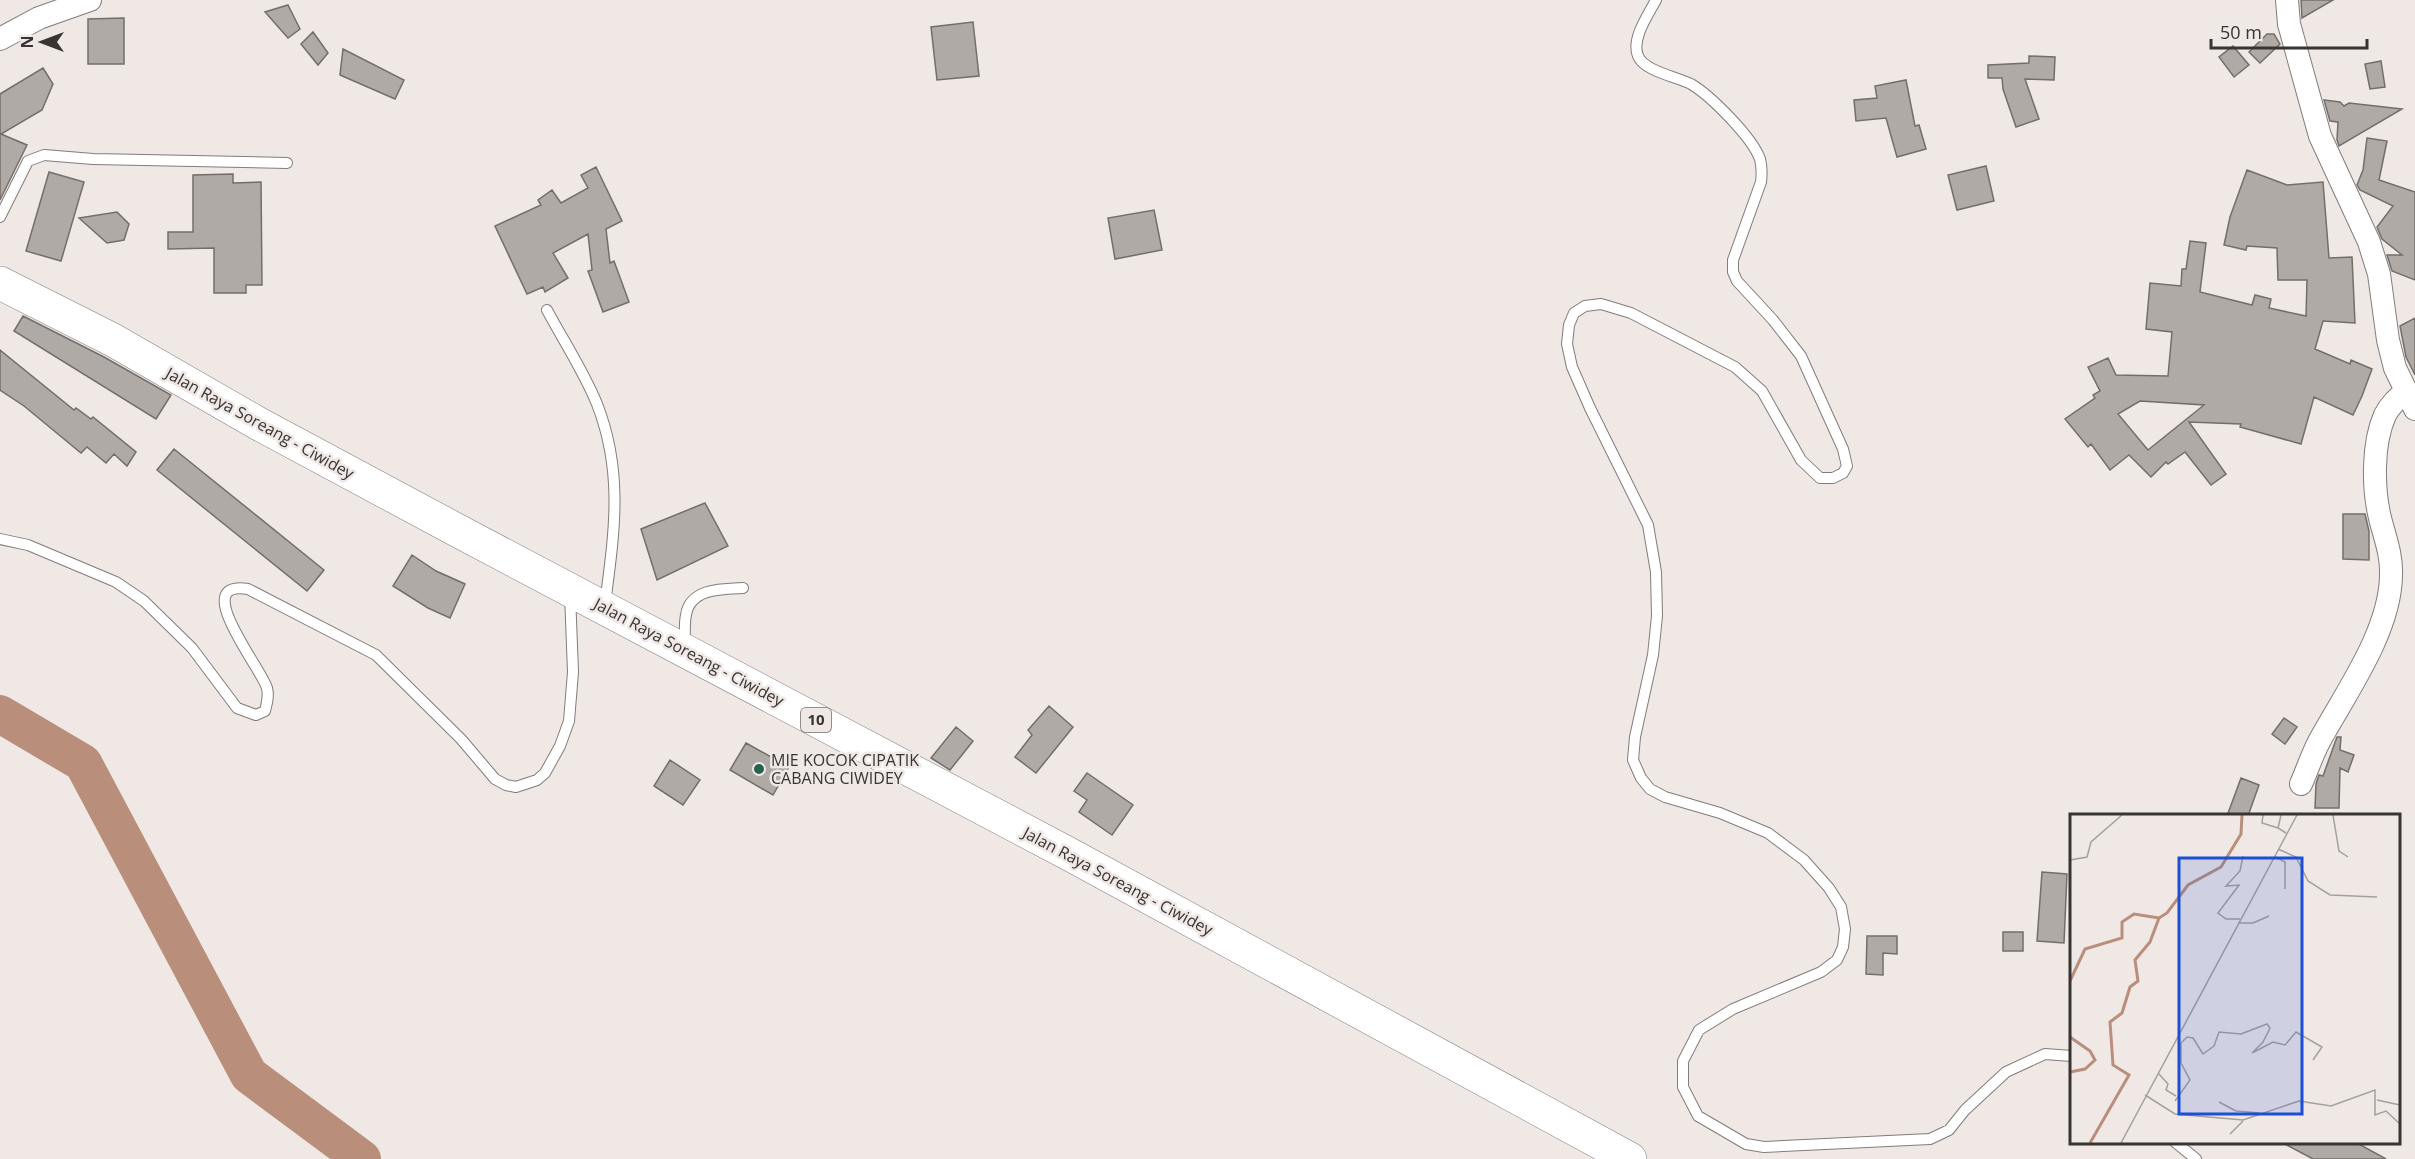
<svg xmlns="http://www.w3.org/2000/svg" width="2415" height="1159" viewBox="0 0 2415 1159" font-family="'Open Sans',sans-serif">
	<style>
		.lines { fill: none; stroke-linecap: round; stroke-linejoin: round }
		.river { stroke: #b98f7b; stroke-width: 38 }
		.building { fill: #b0aaa7; stroke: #746e6b; stroke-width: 1.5; fill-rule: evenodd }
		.lane-casing { stroke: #827c7a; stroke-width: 12 }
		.street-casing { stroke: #827c7a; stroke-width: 24 }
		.highway-casing { stroke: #827c7a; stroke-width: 34 }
		.lane { stroke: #fff; stroke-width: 10 }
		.street { stroke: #fff; stroke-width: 22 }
		.highway { stroke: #fff; stroke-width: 33 }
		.poi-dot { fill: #226351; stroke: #efe8e5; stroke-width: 2 }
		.labels { text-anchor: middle; stroke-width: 5; stroke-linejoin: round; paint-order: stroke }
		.shield { fill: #efe8e5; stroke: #6e6a68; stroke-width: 1.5 }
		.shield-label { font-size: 15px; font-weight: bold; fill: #373433 }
		.street-label { font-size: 16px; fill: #373433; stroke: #efe8e5 }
		.poi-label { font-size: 16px; fill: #373433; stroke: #efe8e5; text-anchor: start }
		.inset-river { fill: none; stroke: #b98f7b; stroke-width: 3 }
		.inset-road { fill: none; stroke: #a5a09e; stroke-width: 1.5 }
		.view { fill: #1d4ed8; fill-opacity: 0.15; stroke: #1d4ed8; stroke-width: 3 }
		.inset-edge { fill: none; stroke: #373433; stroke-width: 3 }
	</style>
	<rect width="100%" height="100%" fill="#efe8e5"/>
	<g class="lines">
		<path class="river" d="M0,714L83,763L249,1075L362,1159"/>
	</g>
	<path class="building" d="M2301,0H2333L2302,18Z
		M288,5L300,29L288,38L265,12Z
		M124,18V64H88V19Z
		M973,22L979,76L937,80L931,27Z
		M313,32L328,53L318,65L301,44Z
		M2267,34H2274L2280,44L2260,63L2249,52Z
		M2233,46L2249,65L2234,77L2219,57Z
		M343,49L404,80L395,99L340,75Z
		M2029,56L2055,57L2054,80L2025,79L2039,119L2016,127L2003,89L2002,78H1988V65L2029,63Z
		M2381,61L2385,87L2370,89L2365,64Z
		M43,68L53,84L42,110L1,134L27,145L0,200V94Z
		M1906,80L1915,126L1919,125L1926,149L1897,157L1886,118L1856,121L1854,100L1877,98L1875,86Z
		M2324,100L2340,102L2344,106L2349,103L2402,109L2339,146L2337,140L2338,122L2330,121Z
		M2367,138L2387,141L2379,180L2415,192V280L2392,271L2387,255H2402L2382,239L2377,227L2393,206L2360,190L2357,185L2363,170Z
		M1986,166L1994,201L1957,210L1948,175Z
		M596,167L622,221L606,229L610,263L614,261L629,302L603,312L588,271L592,270L588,234L553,253L568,278L545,292L543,287L527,294L495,226L541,205L538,200L552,190L561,203L588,188L581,175Z
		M2247,170L2287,185L2323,182L2329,258L2352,257L2355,323L2323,321L2315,349L2350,364L2351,360L2372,369L2362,396L2353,415L2314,397L2301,444L2240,427L2241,424L2189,422L2226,474L2211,485L2185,452L2168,464L2166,462L2151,477L2129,455L2110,470L2091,444L2088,447L2065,419L2095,398L2093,395L2100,391L2088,367L2108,358L2116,375L2168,376L2172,332L2146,329L2150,283L2181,286L2182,269H2186L2190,241L2206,243L2200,292L2252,305L2255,295L2271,299L2269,308L2306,316L2307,280H2278L2277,248L2247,246L2246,250L2224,245L2230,217ZM2140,401L2204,405L2148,450L2118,414Z
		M49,172L84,182L61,261L26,251Z
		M233,174V183L261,182L262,285H246V293H214V248L168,249V232H193V175Z
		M1154,210L1162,250L1115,259L1108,218Z
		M117,212L129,224L124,240L107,243L79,218Z
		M23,316L104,357L171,395L156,419L14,331Z
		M2415,318V375L2406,357L2400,326Z
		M0,350L74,410L76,408L91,419L93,417L136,452L127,466L114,454L106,463L87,447L81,453L24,406L0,390Z
		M174,449L324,570L307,591L157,470Z
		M705,503L728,546L657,580L641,529Z
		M2343,514H2365L2369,531V560L2343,559Z
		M412,555L436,571L465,584L450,618L428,608L393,586Z
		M1049,706L1073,727L1036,773L1015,757L1032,735L1028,730Z
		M2284,718L2297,727L2285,744L2272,734Z
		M956,727L973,741L950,770L931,758Z
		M2337,737H2341L2340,750L2354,755L2348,772L2340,768L2339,808H2315L2316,784L2319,775L2323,776Z
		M746,743L789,767L773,795L730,770Z
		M670,760L700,780L683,805L654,786Z
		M1087,773L1133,805L1112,835L1079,812L1087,800L1074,791Z
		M2241,778L2259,785L2248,816H2227Z
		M2042,872L2067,874L2064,943L2037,941Z
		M2003,932H2023V951H2003Z
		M1867,936H1897V954L1883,953V975L1866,974Z
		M2283,1143H2357L2386,1159H2313Z"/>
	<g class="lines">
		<defs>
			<path id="lane" d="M1656,0C1648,15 1631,39 1638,56C1644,71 1677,77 1691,84C1711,96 1752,137 1760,159C1762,167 1762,174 1761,182L1733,260V272L1737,281L1773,320L1801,356L1843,449L1847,466L1843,473L1833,478H1820L1801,460L1762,391L1735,367L1631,313L1601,304L1585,306L1574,313L1569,325L1567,344L1572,367L1590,408L1648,525L1656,572L1657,616L1653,655L1635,737L1633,760L1641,778L1650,789L1665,797L1720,813L1768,833L1804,860L1829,888L1841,907L1845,929L1843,947L1837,960L1821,972L1733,1009L1699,1030L1683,1061V1087L1698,1116L1746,1144L1764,1147L1930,1139L1949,1130L1965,1110L2006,1072L2045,1054L2072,1056
				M0,217L28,161L44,155L93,159L287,163
				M547,310C563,340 584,372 597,404C624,473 614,534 605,604
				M0,539L28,545L116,582L144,601L192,648L237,708L256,715L265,711C267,703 269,696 267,688C262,669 188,579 248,589L376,655L461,739L495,779L506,785L516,787L537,780L545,773L560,746L569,721L573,672L570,594
				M685,645C685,635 684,624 686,615C690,588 722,589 743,588
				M2175,1142L2196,1159"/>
			<path id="street" d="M2287,0L2289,24L2320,136L2369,242L2379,274L2388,340L2395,368L2415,409
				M0,39L39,18L90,0
				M2301,784C2308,768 2313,752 2321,738C2347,691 2390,631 2391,576C2392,555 2385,538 2380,518C2373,489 2372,444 2385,415C2390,405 2398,398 2406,391"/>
			<path id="highway" d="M0,283L113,340L259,424L464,534L1069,854L1630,1159"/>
		</defs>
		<use href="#lane" class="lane-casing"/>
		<use href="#street" class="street-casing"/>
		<use href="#highway" class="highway-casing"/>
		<use href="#lane" class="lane"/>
		<use href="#street" class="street"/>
		<use href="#highway" class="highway"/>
	</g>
	<circle class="poi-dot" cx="759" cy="769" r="6"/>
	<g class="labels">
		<rect class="shield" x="801" y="708" width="30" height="24" rx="4.5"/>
		<g class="shield-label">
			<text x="816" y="725">10</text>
		</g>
		<g class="street-label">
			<text transform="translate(260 423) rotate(29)" y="6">Jalan Raya Soreang - Ciwidey</text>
			<text transform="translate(689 652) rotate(28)" y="6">Jalan Raya Soreang - Ciwidey</text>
			<text transform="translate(1118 881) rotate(28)" y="6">Jalan Raya Soreang - Ciwidey</text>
		</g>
		<g class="poi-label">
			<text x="771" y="766">MIE KOCOK CIPATIK<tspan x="771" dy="18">CABANG CIWIDEY</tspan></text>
		</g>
	</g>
	<g transform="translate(2070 814)">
		<rect width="330" height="330" fill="#efe8e5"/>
		<path class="inset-river" d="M89,104L97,99L118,71L151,53L171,20L172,1M0,167L15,135L52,124V108L64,100L89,104L80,128L65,146L68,167L60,173L52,199L40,208L43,251L59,261L20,329M0,223L20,237L25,246L15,255L0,258"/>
		<path class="inset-road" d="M193,1L192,9L208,14M211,1L208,14L216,19M263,1L269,37L278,43M208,35L226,43L238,67L260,81L307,83M204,42L215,48V75M0,46L17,43L21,28L52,1M170,105H156L148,99L169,71L156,72L170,57L173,42M168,109H183L199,102M89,260L98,270L96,276L106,282M75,281L105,300L173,306L229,287L261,292L305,276V301L316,297L330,310M307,286L330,291M105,287L120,266L111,249V229L117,223L123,224L133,240L144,232L149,218L171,220L197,210L200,214L193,228L182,239L203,228L215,231L226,218L252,233L243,246M149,288L166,297L190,299M160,320L173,307M51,329L227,1"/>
		<path class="view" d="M109,44H232V300H109Z"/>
		<rect width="330" height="330" class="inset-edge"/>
	</g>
	<g transform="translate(42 42) rotate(270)" stroke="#efe8e5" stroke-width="4.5" paint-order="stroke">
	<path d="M0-4.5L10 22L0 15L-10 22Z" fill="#373433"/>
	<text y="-9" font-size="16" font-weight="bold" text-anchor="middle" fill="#373433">N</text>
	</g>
	<path d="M2211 39v9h156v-9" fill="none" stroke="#373433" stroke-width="3"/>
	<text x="2220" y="39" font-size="18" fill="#373433" stroke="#efe8e5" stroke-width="4.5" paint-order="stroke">50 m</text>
</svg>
